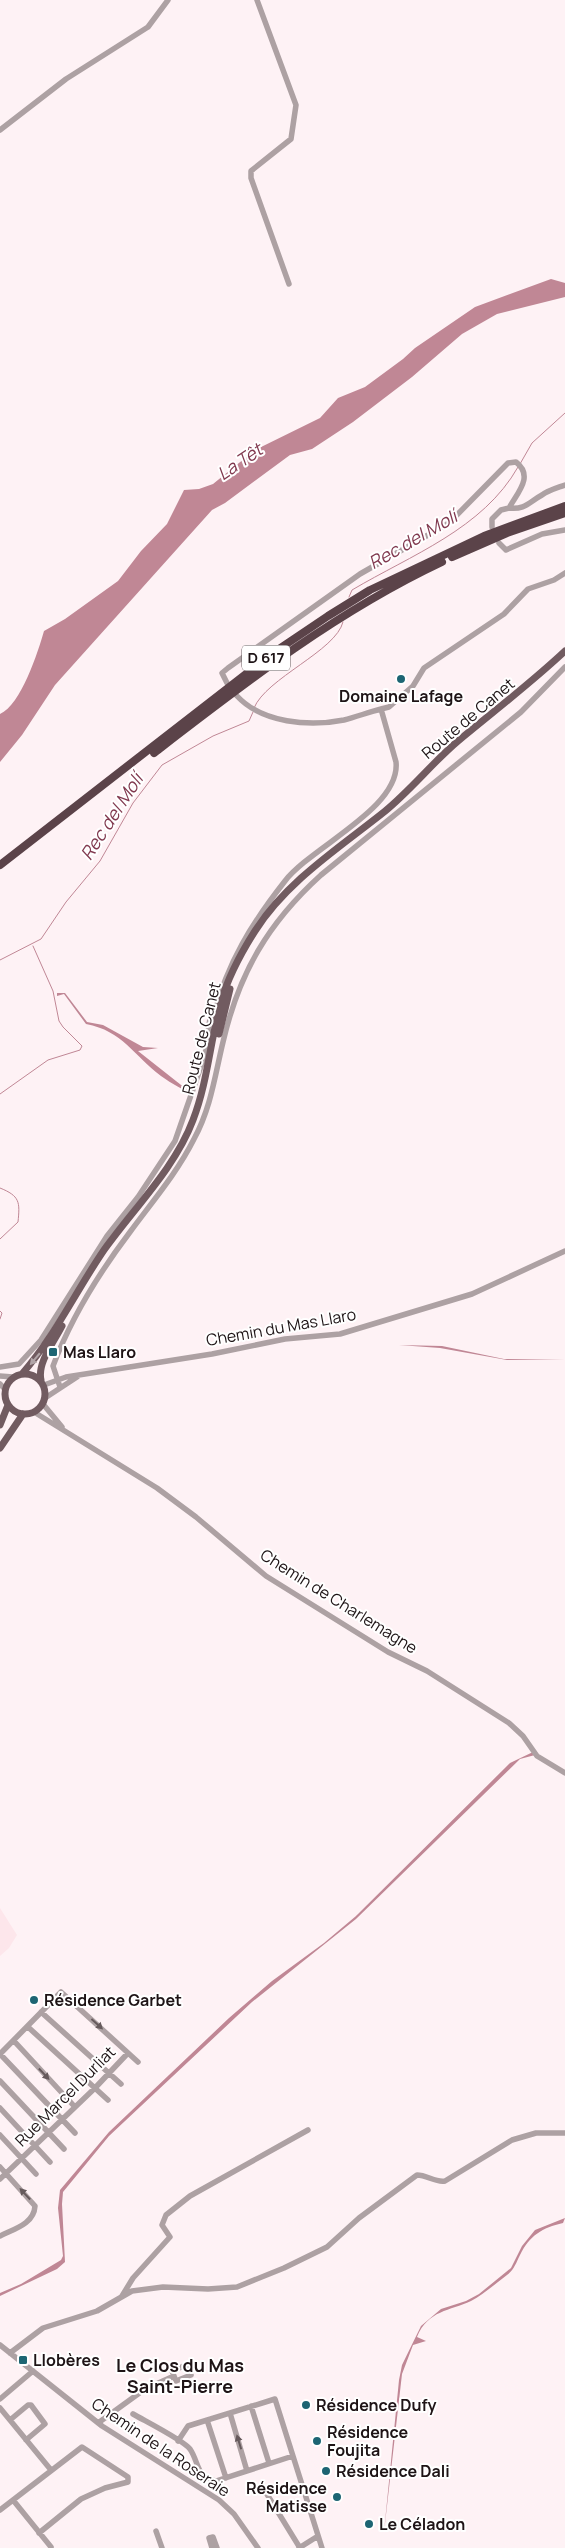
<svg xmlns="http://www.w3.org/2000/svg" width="565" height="2548" viewBox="0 0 565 2548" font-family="Manrope,sans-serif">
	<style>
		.built { fill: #fde6eb }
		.water { fill: #c08795 }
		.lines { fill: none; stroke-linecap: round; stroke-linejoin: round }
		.stream { stroke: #c08795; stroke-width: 1 }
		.minor { stroke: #ada1a3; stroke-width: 5.5 }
		.major { stroke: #715b60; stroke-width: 7 }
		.highway { stroke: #5b4349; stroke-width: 8 }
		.oneway { fill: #b1a5a8 }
		.oneway2 { fill: #665a5c }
		.poi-dot { fill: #1d6573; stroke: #fff; stroke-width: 2 }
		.labels { text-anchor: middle; stroke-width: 4; stroke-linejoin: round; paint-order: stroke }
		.shield { fill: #fff; stroke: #625a5c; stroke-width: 1 }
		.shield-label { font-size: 15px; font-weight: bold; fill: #1e1416 }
		.poi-label { font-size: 16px; font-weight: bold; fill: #1e1416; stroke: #fff; text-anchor: start }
		.street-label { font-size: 16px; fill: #1e1416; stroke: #fff }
		.water-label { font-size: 18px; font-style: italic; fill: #81394f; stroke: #fff }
		.neighbourhood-label { font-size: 18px; font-weight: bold; fill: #1e1416; stroke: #fff }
	</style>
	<rect width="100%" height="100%" fill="#fef2f5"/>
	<path class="built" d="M0,1908L17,1935L9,1948L0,1956Z"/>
	<path class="water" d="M551,279L565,283V297L497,314L462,334L412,377L353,422L312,449L290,455L225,503L212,510L55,685L22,735L0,762V714C21,705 38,652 44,631L65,619L118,581L141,551L167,524L184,490L199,489L213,484L255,450L320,418L338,398L365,387L403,359L415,348L475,307Z
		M57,993H65L87,1022L103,1025L143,1047L158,1048L138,1051L195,1096C184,1090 172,1084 161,1076C133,1055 123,1031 86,1024L64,994L57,996Z
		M399,1345L442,1346L504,1359L565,1360H507L440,1348Z
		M533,1752L535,1755L520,1759L356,1919L252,2002L109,2136L63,2192L62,2204L65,2262L57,2269L0,2296V2293L21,2284L61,2260L63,2256L58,2208L60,2190L109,2132L229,2018L272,1981L324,1943L356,1916L510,1763Z
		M565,2218L563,2223C542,2228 530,2235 520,2255C516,2263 514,2270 507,2275C495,2284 484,2294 471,2301C450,2311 428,2310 417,2337L426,2341L413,2345L402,2374L384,2532L399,2380L402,2365L421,2326L441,2309L466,2301L479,2294L511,2268L522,2246L535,2230Z"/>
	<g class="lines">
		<path class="stream" d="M520,464L532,443L565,413
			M349,597L352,590C411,555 483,529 518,467
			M254,708C266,678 336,651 343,622
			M0,960L41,939L66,902L100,861L133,803L162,765L213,736L249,721L253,712
			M0,1094L48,1060L80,1050L82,1046L63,1027L59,1021L53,991L33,946
			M0,1188C20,1196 20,1202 18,1222L0,1239
			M0,1311L2,1313L0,1319"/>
		<path class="minor" d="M257,0L296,105L291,139L251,171V178L289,284
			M0,130L66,79L148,27L168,0
			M509,508C525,510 529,502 542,495C549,490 557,488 565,485
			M499,543L506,550L542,534L565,530
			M227,683L222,673L228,668L360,574L449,523L508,463L516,462C534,476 518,492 509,508L501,510L492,519V527
			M237,696C262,723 309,727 344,720C356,717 369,712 381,709
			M214,1015C227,963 252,923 285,881C311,847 401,808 396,762L381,709L389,707L413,686L424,668L504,614L528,589L554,580L565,573
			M0,1367L19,1364L41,1340L107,1236L138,1197L175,1141L205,1055L210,1018L216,1015
			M0,1376L13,1377
			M0,1384L5,1389
			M44,1385L66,1377L212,1354L285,1339L340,1334L472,1294L565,1251
			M60,1387L53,1366C71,1318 99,1273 130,1232C152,1202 177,1173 194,1139C211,1108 215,1075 223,1042C239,973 268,923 321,875L521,712L565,667
			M45,1398L77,1377
			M43,1404L62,1427
			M34,1412L157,1488L196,1517L266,1576L388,1652L427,1671L509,1723L523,1736L537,1756L565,1773
			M41,2012L121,2084
			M28,2027L108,2100
			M14,2041L75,2107
			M0,2054L61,1992L138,2062
			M0,2054L75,2133
			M0,2081L64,2149
			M0,2108L50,2162
			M0,2135L36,2174
			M0,2167L35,2206C34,2224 14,2229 0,2236
			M0,2179L95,2088L128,2053
			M122,2296L133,2278L170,2237L162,2225L166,2215L190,2196L308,2130
			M0,2345L102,2426L219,2500L234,2514L258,2548
			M10,2353L43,2328L97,2311L132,2291L163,2287L208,2289L237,2287L284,2268L327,2247L359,2218L417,2175C427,2175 436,2183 445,2181L512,2140L536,2133H565
			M186,2365L191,2375L176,2381L172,2371Z
			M0,2399L33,2371
			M251,2406L269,2463
			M0,2408L51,2470
			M230,2413L247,2471
			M133,2414C145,2421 183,2440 190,2449C199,2462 196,2478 216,2481L293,2456
			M10,2420L28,2405H31L45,2424L26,2440
			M207,2420L226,2478
			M98,2423L145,2389L174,2376
			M178,2441L188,2426L275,2399L322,2548
			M265,2491L300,2548
			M13,2500L51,2547
			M0,2510L82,2447L128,2477V2482L105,2488L81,2499L39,2533
			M156,2531L162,2548
			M212,2548L209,2538L213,2537L217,2548
			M299,2548L318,2536"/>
		<path class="major" d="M219,1034L230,989
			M5 1394a20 20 0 1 1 40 0a20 20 0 1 1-40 0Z
			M22,1374C55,1336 76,1291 104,1250C134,1208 175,1168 193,1120C208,1081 210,1041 221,1002C228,977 241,953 255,931C287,881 339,848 384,812C411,790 432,763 458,741C494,711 531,683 565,651
			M41,1380C37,1363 54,1342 62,1326
			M0,1425L8,1405
			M0,1448L23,1414"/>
		<path class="highway" d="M452,557L507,533L565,513
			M154,753C246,682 336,612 442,562
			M0,865L273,653L328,616L370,590L484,536L565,506"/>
	</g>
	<defs><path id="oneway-solid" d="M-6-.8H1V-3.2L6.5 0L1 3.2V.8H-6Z" transform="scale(1.25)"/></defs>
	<use class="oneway" href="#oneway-solid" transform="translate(35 1359) rotate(130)"/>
	<g class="oneway2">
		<use href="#oneway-solid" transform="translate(97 2024) rotate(42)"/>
		<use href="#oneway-solid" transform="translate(44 2074) rotate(47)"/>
		<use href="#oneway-solid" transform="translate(25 2194) rotate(-133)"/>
		<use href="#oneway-solid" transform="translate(239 2442) rotate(-107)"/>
	</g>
	<g class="poi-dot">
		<circle cx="401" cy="679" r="5"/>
		<rect x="48" y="1347" width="10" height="10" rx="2.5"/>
		<circle cx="34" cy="2000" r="5"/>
		<rect x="18" y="2355" width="10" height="10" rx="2.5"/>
		<circle cx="306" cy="2405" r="5"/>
		<circle cx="317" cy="2441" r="5"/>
		<circle cx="326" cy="2471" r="5"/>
		<circle cx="337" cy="2497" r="5"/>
		<circle cx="369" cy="2524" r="5"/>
	</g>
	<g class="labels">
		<rect class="shield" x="242" y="645.5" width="48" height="25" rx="4"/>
		<g class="shield-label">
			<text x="266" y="663">D 617</text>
		</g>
		<g class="poi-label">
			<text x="401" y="702" text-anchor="middle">Domaine Lafage</text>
			<text x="63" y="1358">Mas Llaro</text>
			<text x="44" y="2006">Résidence Garbet</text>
			<text x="33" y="2366">Llobères</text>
			<text x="316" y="2411">Résidence Dufy</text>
			<text x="327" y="2438">Résidence<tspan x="327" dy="18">Foujita</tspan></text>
			<text x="336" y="2477">Résidence Dali</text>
			<text x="327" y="2494" text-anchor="end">Résidence<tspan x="327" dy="18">Matisse</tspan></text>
			<text x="379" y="2530">Le Céladon</text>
		</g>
		<g class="street-label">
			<text transform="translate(468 718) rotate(-40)" y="6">Route de Canet</text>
			<text transform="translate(201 1038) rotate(-76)" y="6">Route de Canet</text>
			<text transform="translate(281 1327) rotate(-10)" y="6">Chemin du Mas Llaro</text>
			<text transform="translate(339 1601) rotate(32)" y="6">Chemin de Charlemagne</text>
			<text transform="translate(65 2096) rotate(-45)" y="6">Rue Marcel Durliat</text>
			<text transform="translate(161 2447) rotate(34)" y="6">Chemin de la Roseraie</text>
		</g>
		<g class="water-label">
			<text transform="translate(240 462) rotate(-34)" y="6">La Têt</text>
			<text transform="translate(413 540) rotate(-30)" y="6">Rec del Molí</text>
			<text transform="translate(112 817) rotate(-57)" y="6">Rec del Molí</text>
		</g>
		<g class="neighbourhood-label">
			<text x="180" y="2372">Le Clos du Mas<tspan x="180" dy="21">Saint-Pierre</tspan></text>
		</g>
	</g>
</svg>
